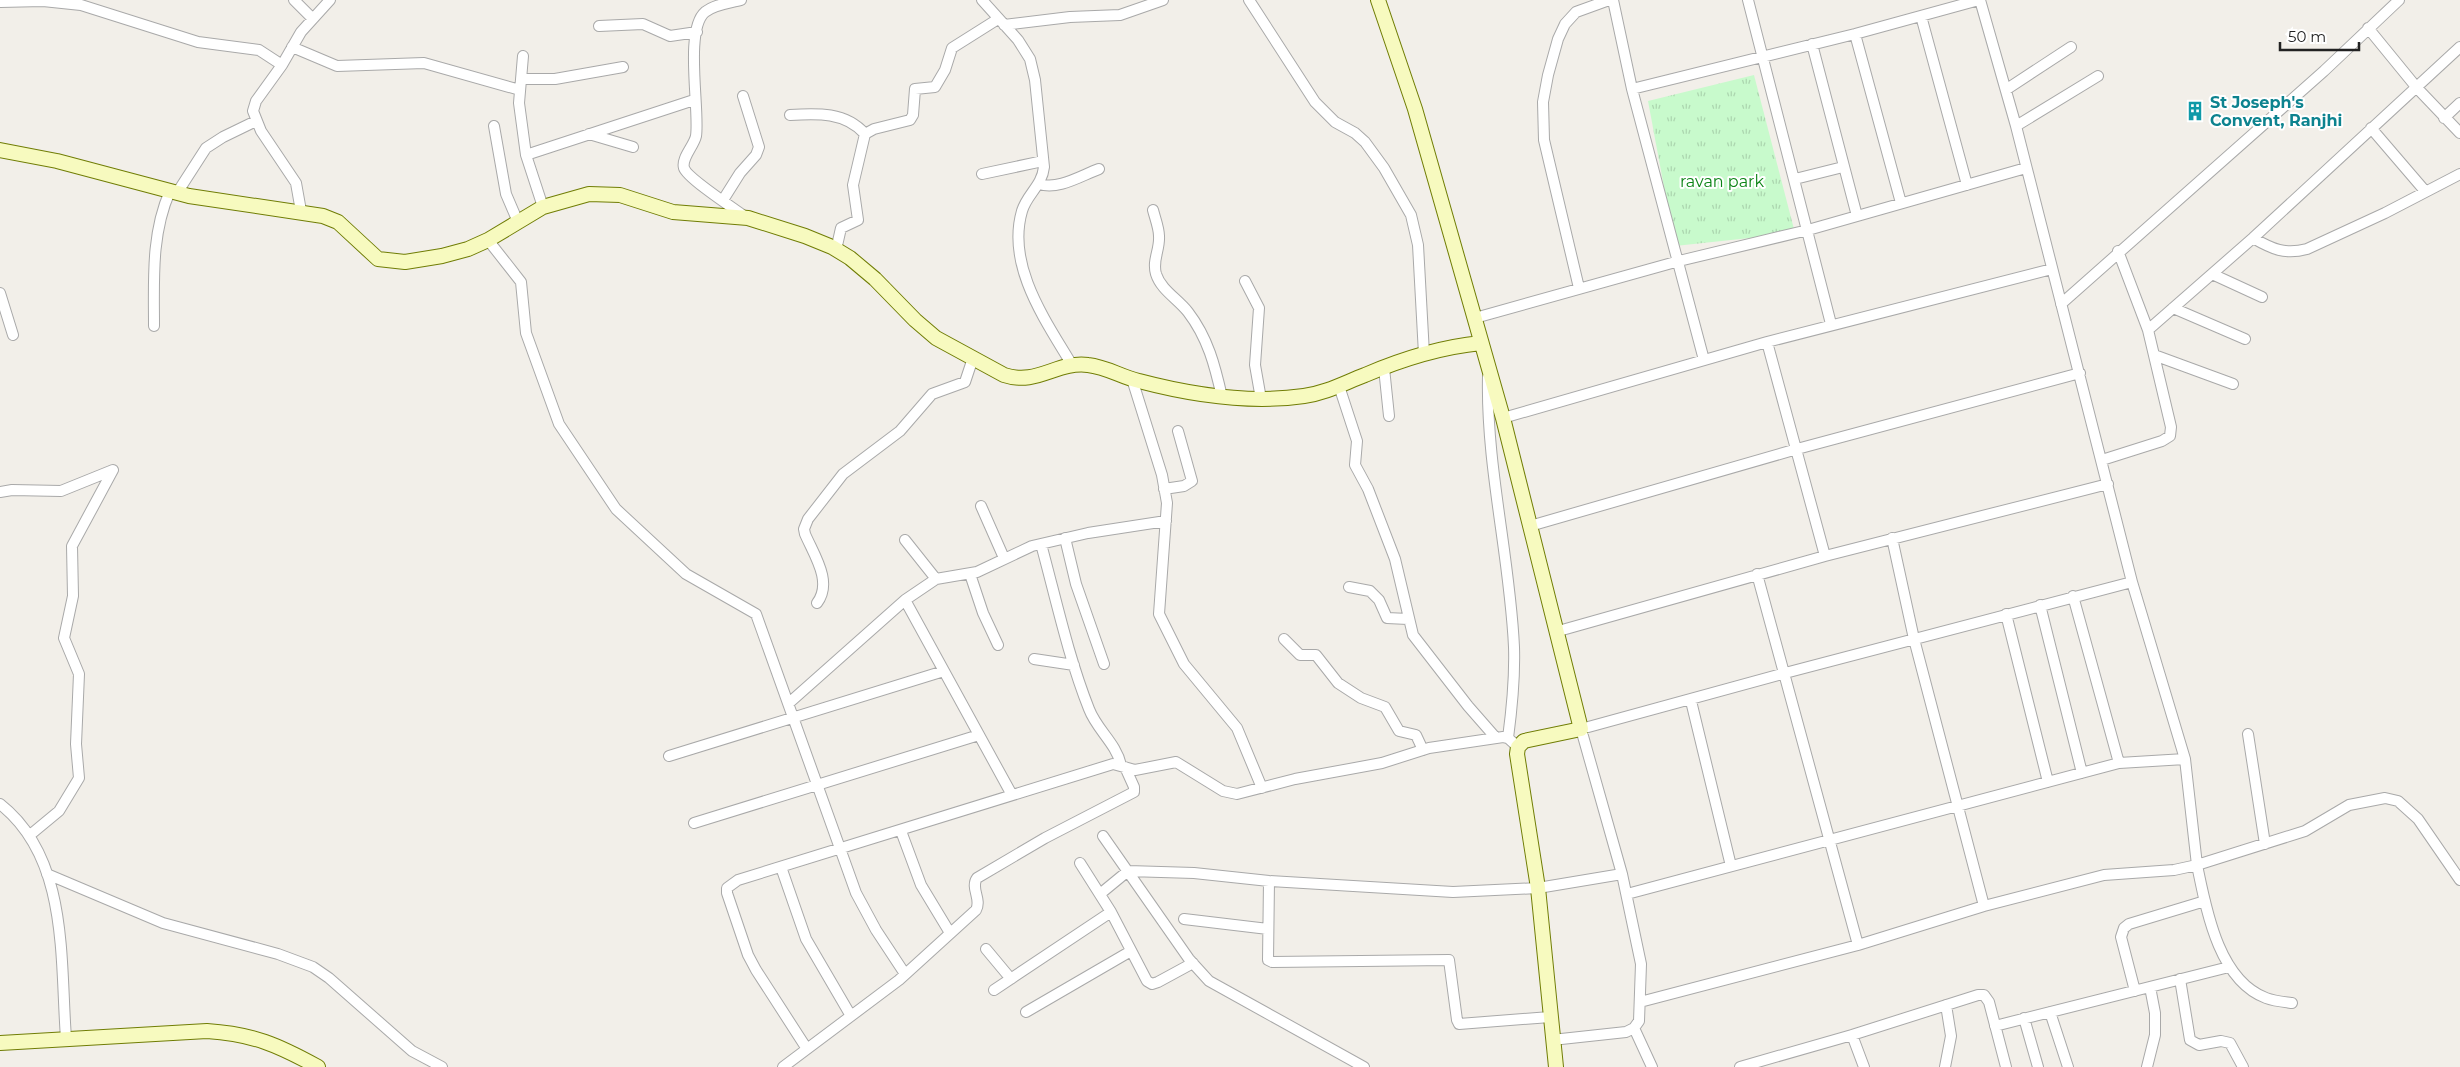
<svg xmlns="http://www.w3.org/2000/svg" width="2460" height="1067" viewBox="0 0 2460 1067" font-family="Montserrat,sans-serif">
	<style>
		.park { fill: url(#park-tufts) }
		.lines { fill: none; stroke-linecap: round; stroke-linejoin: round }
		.street-casing { stroke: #a9a9a9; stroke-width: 12 }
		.secondary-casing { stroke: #707d05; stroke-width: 16 }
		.street { stroke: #fff; stroke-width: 10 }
		.secondary { stroke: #f7fabf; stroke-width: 14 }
		.labels { text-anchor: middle; stroke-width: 4; stroke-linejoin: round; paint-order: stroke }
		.culture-label { font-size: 16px; font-weight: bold; fill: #0d838f; stroke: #fff; text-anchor: start }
		.park-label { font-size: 16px; fill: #0c8416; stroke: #fff }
	</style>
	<defs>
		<pattern id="park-tufts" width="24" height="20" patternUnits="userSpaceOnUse" patternTransform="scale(1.25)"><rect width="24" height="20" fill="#c8facc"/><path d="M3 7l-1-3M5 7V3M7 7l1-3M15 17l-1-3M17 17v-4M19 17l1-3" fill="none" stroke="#acd6af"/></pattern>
	</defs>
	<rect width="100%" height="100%" fill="#f2efe9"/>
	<path class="park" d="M1754,75L1795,233L1675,246L1648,101Z"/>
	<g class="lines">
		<defs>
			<path id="street" d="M294,0L312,18
				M741,0C730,3 715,4 705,12C684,30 700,111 696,136C694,146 681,158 684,168C687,178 736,210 747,218
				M982,0L1018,40L1030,59L1035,80L1044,167C1042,186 1027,194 1022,211C1006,266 1046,321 1072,365
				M1249,0L1315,102L1335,122L1355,133L1365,142L1384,168L1411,215L1418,245L1424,354
				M1613,0L1632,89L1704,360
				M1748,0L1831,324
				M0,2L43,1L81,5L198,42L259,50L282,65
				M1921,16L1967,185
				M1004,25L1070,17L1120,15L1163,0
				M599,26L643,24L670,36L697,32
				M2368,28L2417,88L2460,133
				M1855,34L1901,203
				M1812,44L1857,216
				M292,47L337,66L424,63L520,90
				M523,56L519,103L526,155L543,207
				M521,79H555L623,67
				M1632,89L1855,34L1979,0
				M2007,89L2071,47
				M790,115C817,113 846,112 865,134
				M2444,118L2460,103
				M494,126L506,194L518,222
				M2016,126L2098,76
				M2371,128L2425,191
				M589,134L633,147
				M526,155L694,100
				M982,174L1043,161
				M1795,179L1843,167
				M1039,184C1059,190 1080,176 1099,169
				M177,193L206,148L223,137L256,121
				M723,200L740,173L756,155L759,147L743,96
				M1153,210C1155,218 1159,228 1159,236C1160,250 1152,260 1156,274C1161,290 1178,299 1188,312C1208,338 1215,366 1222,397
				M301,211L296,183L261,131L253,111L256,101L282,65L301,32L330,0
				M2253,238C2272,249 2285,255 2307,249L2385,213L2460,174
				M488,240L521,282L526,333L559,424L616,509L686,574L756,614L856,893L876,930L905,974
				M836,250L841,228L858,220L853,185L865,134L874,129L910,120L913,115L915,89L935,87L945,70L952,48L998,19
				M2212,274L2262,297
				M1245,281L1259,308L1255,365L1261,399
				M1579,288L1544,140L1543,102L1548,75L1558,39L1565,24L1576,12L1609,0
				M0,293L13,335
				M2061,304L2324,71L2399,0
				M2173,308L2245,339
				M1475,318L1679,261L1808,230L2026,168
				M154,326C154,280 151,234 170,191
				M2148,330L2253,238L2460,47
				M1767,342L1825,556
				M2154,355L2233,384
				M1384,368L1389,416
				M1488,377C1486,467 1510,557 1514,647C1515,678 1512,708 1508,738
				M1132,379L1162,475L1167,503L1159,614L1184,664L1237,728L1262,788
				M1339,386L1357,441L1355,465L1368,489L1395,559L1413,635L1468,706L1496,738
				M1503,418L1767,342L2052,269
				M2102,460L2162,441L2170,436L2171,427L2148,330L2118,251
				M1164,489L1184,486L1192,481L1178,431
				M0,492L12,490L61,491L113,470L72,546L73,596L64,638L79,674L76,744L79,778L59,811L30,835
				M981,506L1004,558
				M1530,526L1797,449L2080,373
				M1065,538L1076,584L1104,664
				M1892,538L1914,639L1984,906
				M905,540L936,579
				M1041,544C1056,599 1068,656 1089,709C1097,730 1116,743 1121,765
				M970,574L983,613L998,645
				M1757,574L1858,945
				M1349,587L1370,591L1379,600L1387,618L1408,619
				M2073,596L2119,763
				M905,600L1012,795
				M817,603C833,582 814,555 805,534L804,529L808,519L843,474L900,431L932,394L965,382L973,358
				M2040,605L2082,773
				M2006,614L2048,782
				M1555,632L1825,556L2108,484
				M1284,639L1300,655H1316L1338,683L1361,698L1385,707L1399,731L1416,735L1423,750
				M1034,659L1074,665
				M1691,701L1731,866
				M789,703L905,600L936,579L977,572L1032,546L1088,533L1166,521
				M2248,734L2265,844
				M669,756L944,671
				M0,804C69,858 60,960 66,1038
				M694,823L979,735
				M901,831L921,885L950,933
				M1103,836L1189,959L1209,981L1364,1067
				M1080,863L1111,912L1147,981L1152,984L1158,982L1193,963
				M781,867L806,939L851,1016
				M47,874L163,923L278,954L313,967L329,978L412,1051L442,1067
				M1269,881L1268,960L1272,962L1449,960L1457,1020L1459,1024L1550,1017
				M1100,894L1128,871L1194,873L1269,881L1453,892L1538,888L1622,874L1581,729L1789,672L2132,582L2016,126L1980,0
				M1627,894L2119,763L2185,759
				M1184,919L1268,929
				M986,949L1011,979
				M2180,979L2190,1040L2199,1045L2221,1041L2230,1043L2243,1067
				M994,990L1111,912
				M2135,991L2121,937L2124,928L2129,924L2205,901
				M1640,1002L1858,945L1984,906L2104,875L2174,870L2197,865L2185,759L2132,582
				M2292,1003C2284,1002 2274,1001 2266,998C2218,980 2206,908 2197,865L2305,831L2349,805L2385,798L2398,801L2418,819L2460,880
				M1026,1012L1131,951
				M2050,1012L2068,1067
				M2024,1018L2038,1067
				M1995,1026L2229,967
				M1634,1028L1652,1067
				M1852,1035L1864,1067
				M1552,1040L1626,1032L1634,1028L1639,1021L1641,964L1622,874
				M807,1049L756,970L748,955L727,893V888L738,880L1113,764L1135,770L1176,762L1223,791L1237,794L1295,779L1382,763L1429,748L1503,737L1508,738L1518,747
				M783,1067L899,980L976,910C982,899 970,888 977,878L1045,838L1134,792V787L1125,767
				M1740,1067L1852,1035L1978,995H1984L1989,1002L2006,1067
				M1945,1067L1951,1036L1946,1005
				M2147,1067L2155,1035V1013L2150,987"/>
			<path id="secondary" d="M1378,0L1415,109L1503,418L1581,729L1524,741L1518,747L1517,754L1538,888L1556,1067
				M0,150L57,161L189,196L323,216L338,222L378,259L405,262L442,256L468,249L488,240L543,207L589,194L620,195L673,212L748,218L805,236L832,247L850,258L875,279L915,320L936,338L1004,375C1037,386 1057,361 1088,365C1107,367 1121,377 1139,381C1192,395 1249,404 1304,396C1326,393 1344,383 1365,375C1402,359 1441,347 1481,343
				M0,1043L207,1031C253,1034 278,1045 318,1067"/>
		</defs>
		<use href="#street" class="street-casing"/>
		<use href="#secondary" class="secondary-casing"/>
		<use href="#street" class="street"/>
		<use href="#secondary" class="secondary"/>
	</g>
	<defs>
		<symbol id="building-bare" viewBox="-9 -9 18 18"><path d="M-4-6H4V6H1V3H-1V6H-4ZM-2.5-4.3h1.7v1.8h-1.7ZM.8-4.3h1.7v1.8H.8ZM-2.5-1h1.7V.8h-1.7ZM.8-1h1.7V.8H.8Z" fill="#0f9aa8" stroke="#fff" stroke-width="2.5" paint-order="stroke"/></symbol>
	</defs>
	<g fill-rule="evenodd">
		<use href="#building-bare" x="2181" y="97" width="28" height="28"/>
	</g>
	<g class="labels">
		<g class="culture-label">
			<text x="2210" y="108">St Joseph's<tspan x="2210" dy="18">Convent, Ranjhi</tspan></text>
		</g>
		<g class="park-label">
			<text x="1722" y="187">ravan park</text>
		</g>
	</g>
	<path d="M2280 42v8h79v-8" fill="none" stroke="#222222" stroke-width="2.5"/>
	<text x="2288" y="42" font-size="15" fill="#222222" stroke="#ffffff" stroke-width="4" paint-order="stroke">50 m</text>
</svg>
